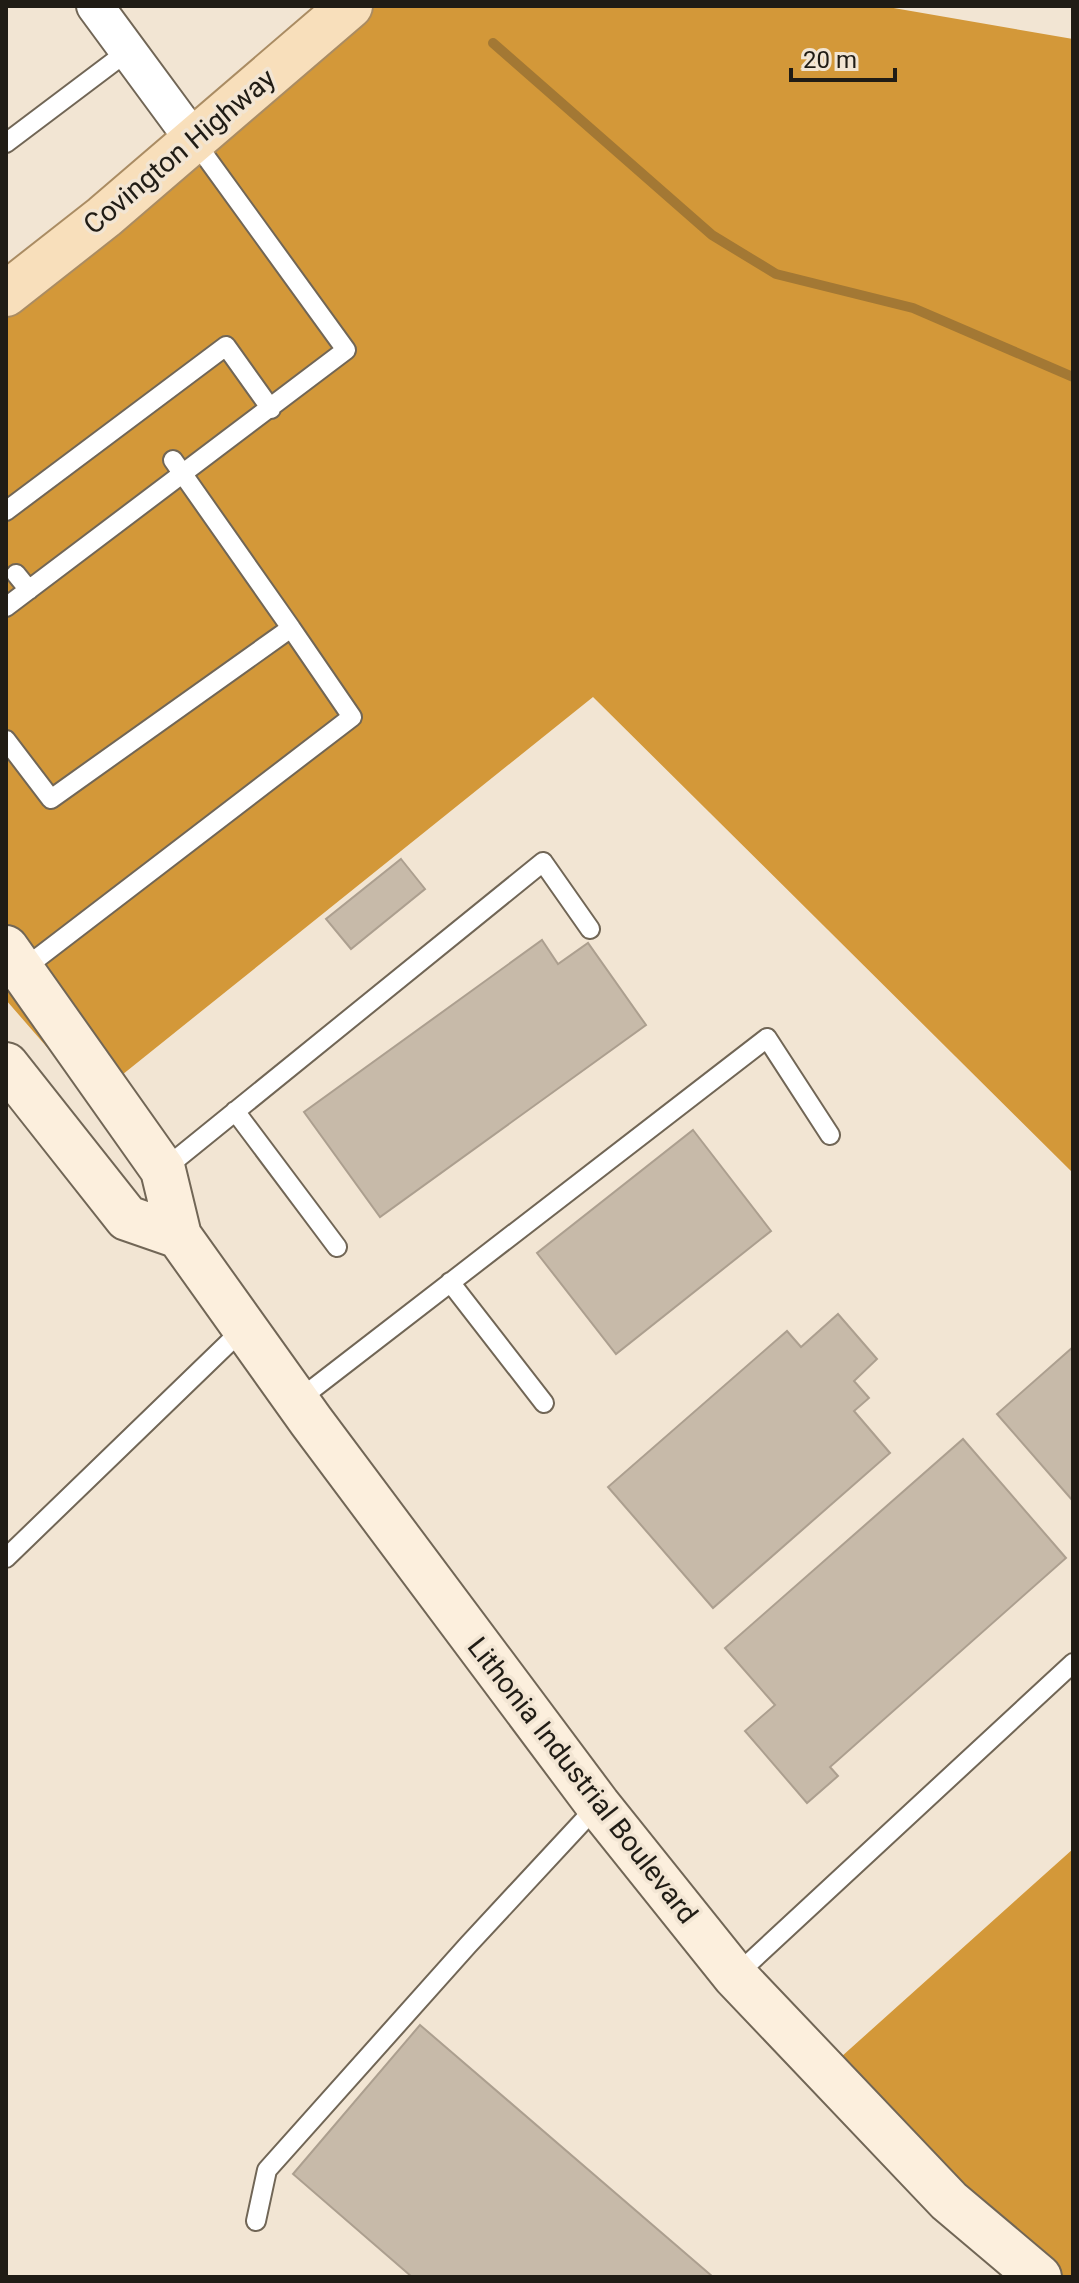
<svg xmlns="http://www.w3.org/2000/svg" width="1079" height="2283" viewBox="0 0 1079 2283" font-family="Roboto,sans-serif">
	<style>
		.forest { fill: #d39839 }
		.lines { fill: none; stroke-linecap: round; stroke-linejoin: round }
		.stream { stroke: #a37834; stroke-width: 10 }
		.building { fill: #c7baa9; stroke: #ac9f8f; stroke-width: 2 }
		.service-casing { stroke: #716656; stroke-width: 22 }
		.minor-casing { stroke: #716656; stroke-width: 40 }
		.secondary-casing { stroke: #716656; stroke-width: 48 }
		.primary-casing { stroke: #aa8c63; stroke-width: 48 }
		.service { stroke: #fff; stroke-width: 18 }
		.minor { stroke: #fff; stroke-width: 36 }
		.secondary { stroke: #fcefdd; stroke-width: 44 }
		.primary { stroke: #f8dfbb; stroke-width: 44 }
		.labels { text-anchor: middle; stroke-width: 7; stroke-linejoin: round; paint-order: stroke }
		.street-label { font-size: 28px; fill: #201c15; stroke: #f2e5d3 }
	</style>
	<rect width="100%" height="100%" fill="#f2e5d3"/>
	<path class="forest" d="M322,6H882L1073,39V1173L593,697L92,1099L6,1000V287Z
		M1073,1849V2277H1050L841,2057Z"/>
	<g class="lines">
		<path class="stream" d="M493,43L712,235L776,274L913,308L1073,377"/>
	</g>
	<path class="building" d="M401,859L425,889L351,949L326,919Z
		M542,940L558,964L588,943L646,1025L380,1217L304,1112Z
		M693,1130L771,1231L616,1354L537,1253Z
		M838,1314L877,1359L854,1381L869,1398L854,1411L890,1453L713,1608L608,1487L787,1331L801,1347Z
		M1073,1347V1501L997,1414Z
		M963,1439L1066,1558L830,1767L838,1776L807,1803L745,1731L775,1705L725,1648Z
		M420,2025L713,2277H412L293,2174Z"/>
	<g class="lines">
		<defs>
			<path id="service" d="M6,143L128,51
				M6,511L226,346L271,409
				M16,574L29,590
				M6,607L346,350L193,139
				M6,740L51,799L291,628L173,460
				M22,970L352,717L291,628
				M235,1111L337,1247
				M163,1170L543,862L590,929
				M450,1282L544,1403
				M297,1401L767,1038L830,1135
				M6,1558L244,1328
				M735,1976L1073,1663
				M256,2221L267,2170L468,1945L598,1805"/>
			<path id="minor" d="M95,6L193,139"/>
			<path id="secondary" d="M6,948L163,1170L179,1236L311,1421L598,1805L735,1976L949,2201L1039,2277
				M6,1065L127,1218L179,1236"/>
			<path id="primary" d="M6,294L104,217L350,6"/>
		</defs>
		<use href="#service" class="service-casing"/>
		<use href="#minor" class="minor-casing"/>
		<use href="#secondary" class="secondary-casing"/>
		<use href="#primary" class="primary-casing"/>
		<use href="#service" class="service"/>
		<use href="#minor" class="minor"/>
		<use href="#secondary" class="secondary"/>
		<use href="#primary" class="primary"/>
	</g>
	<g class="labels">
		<g class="street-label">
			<text transform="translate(179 151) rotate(-40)" y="10">Covington Highway</text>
			<text transform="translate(583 1780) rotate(52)" y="10">Lithonia Industrial Boulevard</text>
		</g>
	</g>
	<rect width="1079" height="2283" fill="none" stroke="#201c15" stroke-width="16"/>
	<path d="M791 68v12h104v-12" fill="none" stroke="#201c15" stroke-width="4"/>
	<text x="803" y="68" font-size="24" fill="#201c15" stroke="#f2e5d3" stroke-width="6" paint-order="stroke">20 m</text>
</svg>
